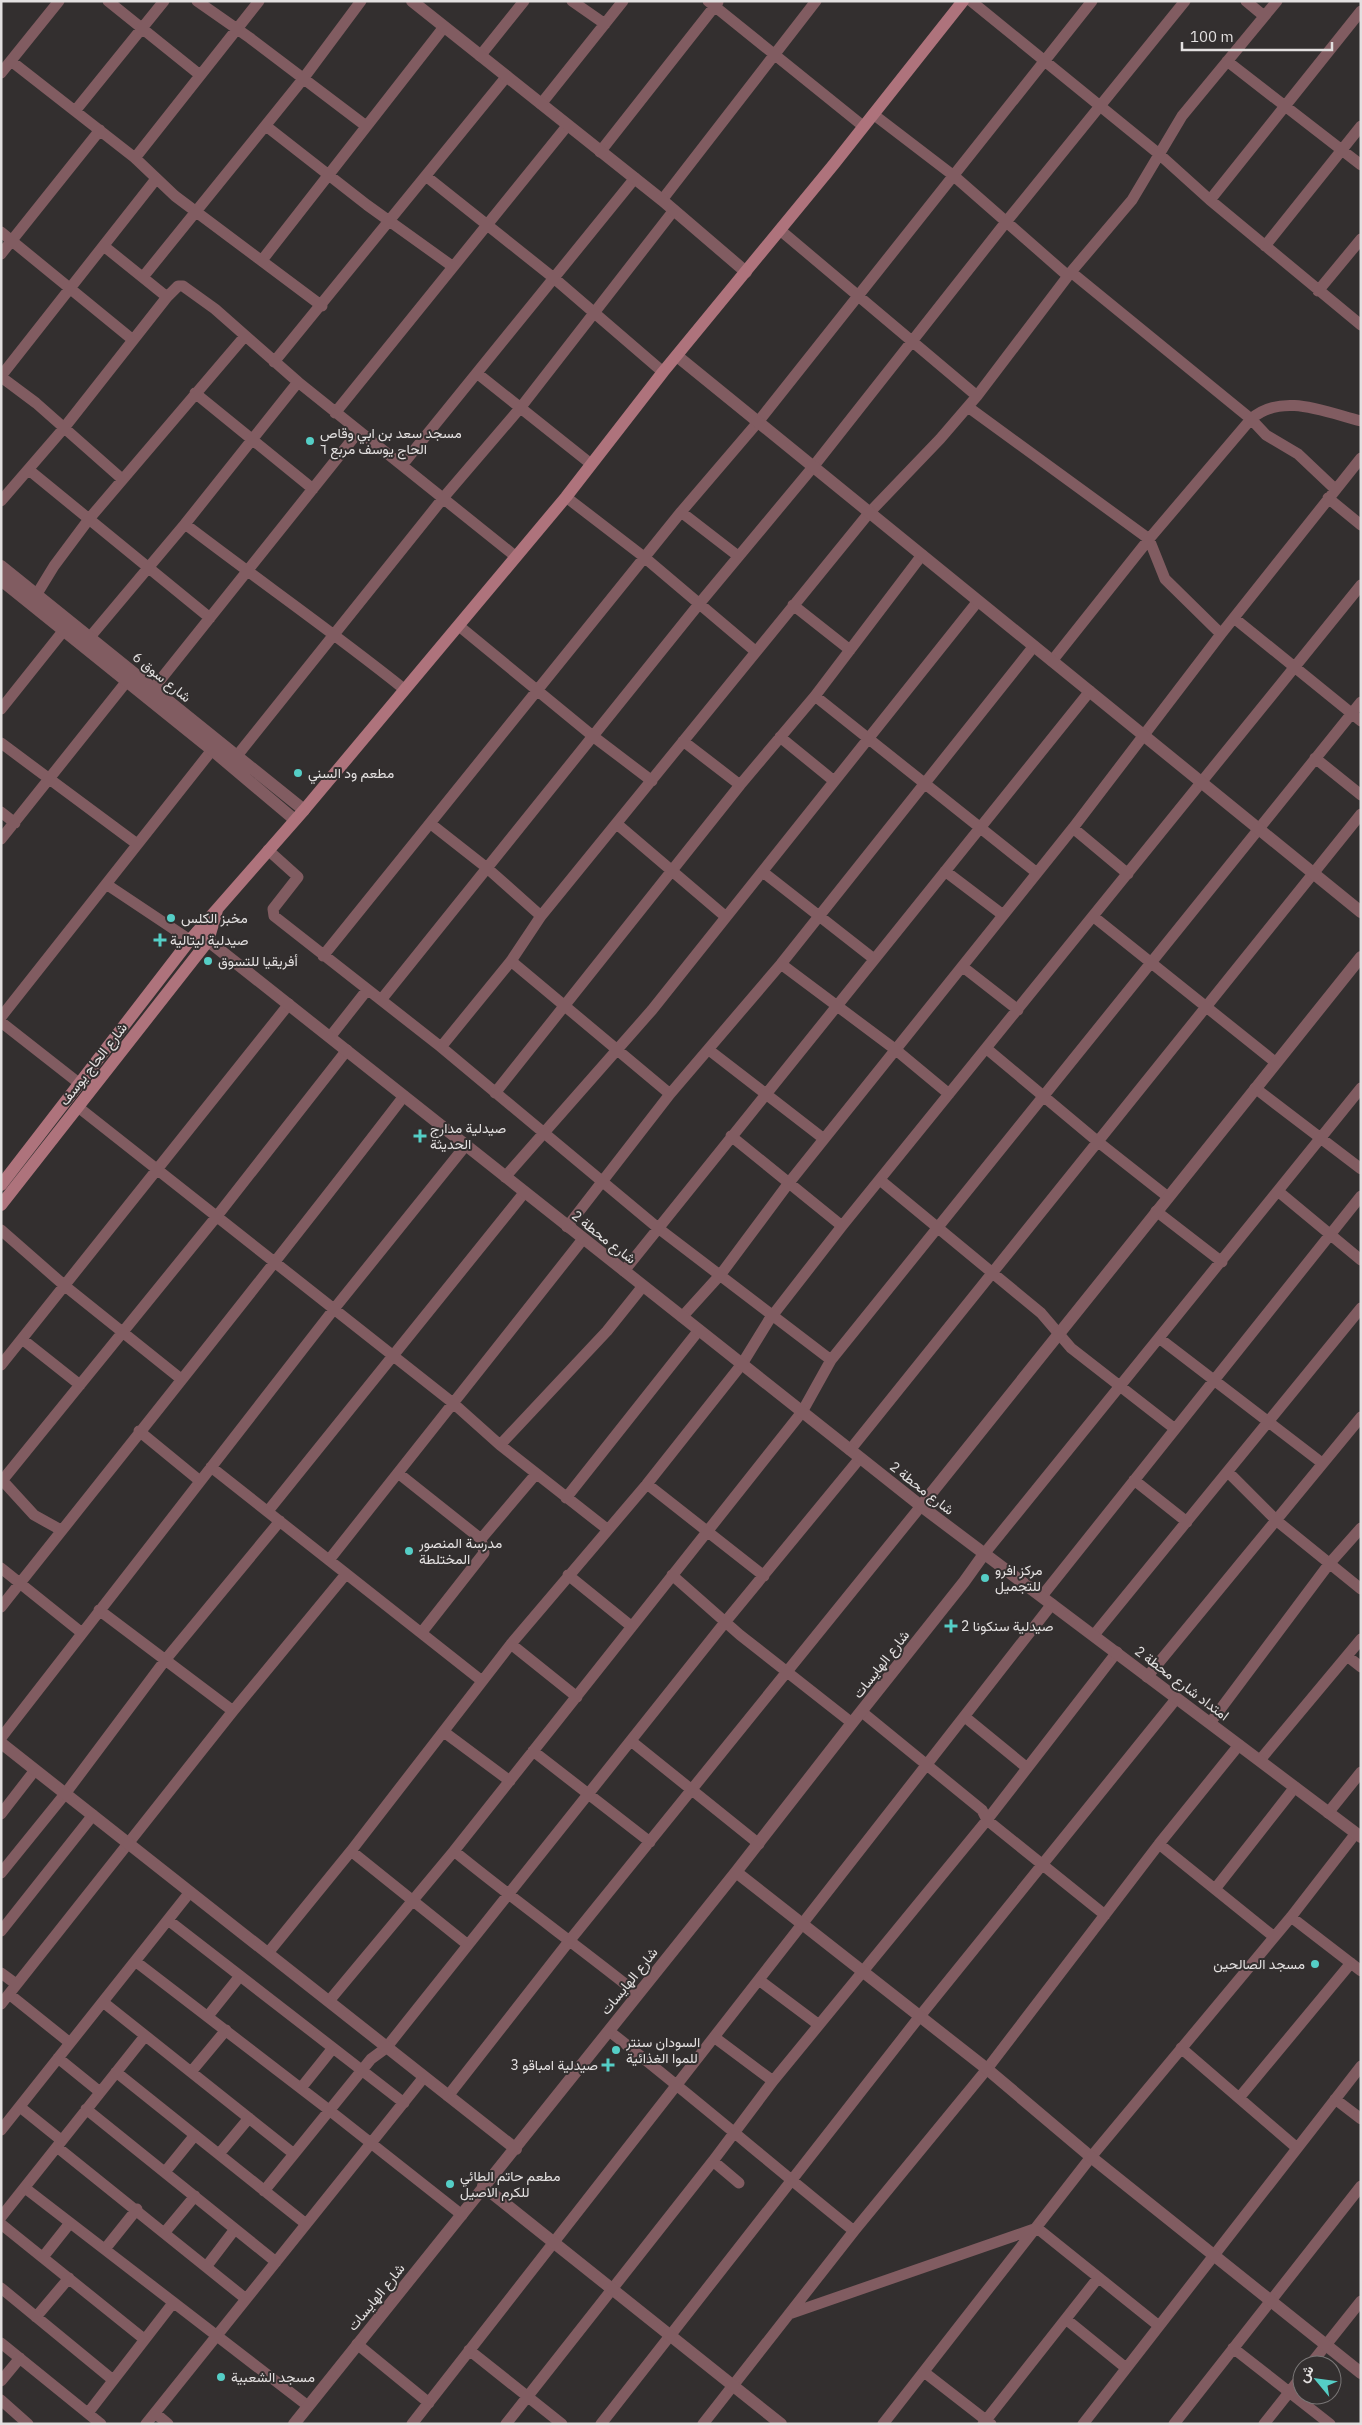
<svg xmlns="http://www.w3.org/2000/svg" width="1362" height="2425" viewBox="0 0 1362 2425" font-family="'IBM Plex Sans',Vazirmatn,sans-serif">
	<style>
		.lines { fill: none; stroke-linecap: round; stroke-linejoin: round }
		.minor { stroke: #815c61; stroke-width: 11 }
		.tertiary { stroke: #815c61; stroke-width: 12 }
		.secondary { stroke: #ae737c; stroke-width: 12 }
		.poi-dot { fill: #55cec6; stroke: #332f2f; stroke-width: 2 }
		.labels { text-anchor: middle; stroke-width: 4; stroke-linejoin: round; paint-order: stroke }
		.poi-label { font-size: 14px; fill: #e3e0e0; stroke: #332f2f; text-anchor: start }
		.street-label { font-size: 14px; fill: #e3e0e0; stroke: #332f2f }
	</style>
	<rect width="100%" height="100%" fill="#332f2f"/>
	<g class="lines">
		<path class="minor" d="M108,1L200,75
			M197,1L250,38L366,126
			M572,1L605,24
			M708,1L863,126
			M971,1L1159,154L1210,200L1361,325
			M1246,1L1264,16
			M480,56L524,1
			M11,61L135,158L175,196L322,306
			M1227,61L1361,165
			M1,73L59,1
			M541,104L623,1
			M75,111L164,1
			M873,114L954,176L1068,276
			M266,126L367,205L452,266
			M600,152L718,2
			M135,158L259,1
			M427,177L555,279L663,372
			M662,200L816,1
			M1210,200L1361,11
			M780,230L977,396
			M1,232L133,340
			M1265,246L1361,126
			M105,247L167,297
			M1,254L100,130
			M263,259L444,27
			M1071,272L1251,419L1266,435L1298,454L1335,489
			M143,277L303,79L361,1
			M1318,291L1361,239
			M274,362L507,76
			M478,374L591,464
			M1,376L156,179
			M1,377L36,403L122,479
			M195,393L313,489
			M968,407L1149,539L1165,579L1221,634
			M335,413L567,126
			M403,464L635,178
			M29,470L210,618
			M566,497L644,557L755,651
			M1328,498L1361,525
			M1,501L64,428L167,297L178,286H183L215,309L298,382L515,556
			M681,512L738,556
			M185,524C258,580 333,632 404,689
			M32,602L54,566L89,519L245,336
			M793,605L850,650
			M1234,618L1361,721
			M459,626L594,737L652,781
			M90,637L185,524L298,382
			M1052,661L1149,539L1251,419C1282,392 1325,412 1361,421
			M153,689L359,431
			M815,696L1037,873
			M1,709L64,630
			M780,737L834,781
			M683,741L740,785
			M1,743L137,844
			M236,757L444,497L521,407L674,210
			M1315,758L1361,795
			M1,812L15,823
			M431,824L487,868L541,916
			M617,824L726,917
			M1073,828L1128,874
			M1,839L127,681
			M268,850L298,877L273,909L274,916L441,1047L658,1228L831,1360
			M945,871L1003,915
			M763,872L874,959
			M106,884L190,940
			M1094,917L1275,1062
			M323,956L681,512L758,422L1092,1
			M511,961L670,1094
			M781,964L896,1050L949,1094
			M963,967L1018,1010
			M381,1000L699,604L813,467L1006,222L1185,1
			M1,1017L212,750
			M1,1022L80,1084
			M330,1037L367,990
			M441,1047L511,961L541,916L869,513L940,439L977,396L1071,272L1132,200L1182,116L1277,1
			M987,1049L1097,1141L1168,1197
			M709,1050L824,1139
			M1255,1088L1361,1169
			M495,1093L740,785L815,696L922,555
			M78,1107L453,1403L500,1445L607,1529
			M731,1136L842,1226
			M505,1177L652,1010L978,601
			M880,1180L1041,1313L1071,1348L1175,1429
			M1279,1192L1361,1260
			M1156,1211L1222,1262
			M567,1227L670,1094L781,964L1034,646
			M1,1230L65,1286L181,1379
			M624,1271L1090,691
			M682,1317L721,1274L788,1184L1073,828L1221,634L1361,458
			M1159,1338L1322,1463
			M22,1339L80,1385
			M1,1365L289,1004
			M139,1431L200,1481
			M500,1445L607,1331L643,1286
			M850,1450L1361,814
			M211,1467L482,1681
			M1228,1472L1277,1521L1361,1589
			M398,1473L481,1539
			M1,1479L34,1515L61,1530
			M1134,1480L1187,1522
			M1,1482L217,1216L347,1050
			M647,1484L764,1576
			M566,1498L699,1330
			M268,1511L524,1193
			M984,1554L1361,1088
			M329,1560L583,1239
			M1,1568L82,1633
			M568,1575L631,1626
			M672,1575L740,1635L852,1723
			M1042,1596L1361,1196
			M1,1607C136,1437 272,1268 404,1096
			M99,1610L233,1711
			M422,1632L484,1553L481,1539L536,1474
			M1094,1635L1361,1308
			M511,1644L577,1697
			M1347,1656L1361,1667
			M1147,1677L1361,1417
			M862,1712L982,1810L987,1820L1105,1915
			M965,1717L1026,1767
			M1210,1723L1329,1564L1361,1528
			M444,1732L510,1781
			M1,1738L334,1309L466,1145
			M631,1741L759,1844
			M533,1751L650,1842
			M1260,1760L1361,1639
			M1328,1813L1361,1772
			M1,1814L35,1770
			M1159,1844L1273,1936
			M351,1851L468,1945
			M454,1851C514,1900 578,1946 638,1994
			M1,1873L65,1794L166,1659L280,1521
			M1215,1889L1295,1787
			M1291,1917L1361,1971
			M168,1920L404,2103
			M1,1931L93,1815
			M268,1953L351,1851L511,1644L647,1484L742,1364L769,1320L842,1226L1361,585
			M135,1961L329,2110L462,2215
			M1,1973L16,1984
			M759,1980L819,2025
			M9,1994L70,2043
			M329,2001L454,1851L802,1412L831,1360L1361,702
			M103,2002L294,2154
			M1,2004L233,1711L346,1574
			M208,2016L240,1976
			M609,2031C692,2096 772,2165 854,2231
			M714,2037L773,2081
			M1181,2048L1297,2148
			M58,2058L100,2092
			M116,2072L306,2224
			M191,2072L226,2030
			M301,2088L333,2048
			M448,2096L570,1940L921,1506
			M1239,2098L1351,1963
			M1335,2099L1361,2119
			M20,2107L61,2140
			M86,2109L276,2262
			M1,2130L190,1892
			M57,2147L246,2299
			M219,2154L249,2118
			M713,2161L739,2183
			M165,2172L195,2135
			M25,2188L308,2406
			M264,2191L371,2059L386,2048L726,1621L860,1458
			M1,2217L145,2036
			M1,2224L144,2339
			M165,2232L195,2196
			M105,2249L137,2209
			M43,2257L70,2223
			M206,2267L235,2229
			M1,2288L113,2380
			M789,2314L1037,2228L1159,2326
			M36,2317L69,2278
			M1067,2320L1126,2368
			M1,2343L101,2424
			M357,2344L429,2403
			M1233,2348L1330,2424
			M469,2350L562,2424
			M1310,2365L1361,2301
			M924,2372L991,2424
			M1,2381L20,2358
			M1,2400L28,2424
			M88,2413L173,2303
			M155,2413L168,2424
			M146,2424L424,2077
			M412,2424L1052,1604
			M506,2424L713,2161L773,2081L987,1820L1117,1652
			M601,2424L920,2016L1176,1699
			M703,2424L854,2231L987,2069L1159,1844L1239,1745
			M883,2424L1091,2157L1291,1917L1356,1833
			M983,2424L1098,2278
			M1083,2424L1361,2066
			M1174,2424L1361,2186
			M1264,2424L1302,2376"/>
		<path class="tertiary" d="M412,1L662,200L746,272
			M677,356L1361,912
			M1,566L304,810
			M1,580L212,750L295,820
			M197,932L921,1506L1361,1837
			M921,1506L1361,957
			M1,1743L516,2149
			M736,1872L987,2069L1091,2157L1361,2373
			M483,2186L781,2424
			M294,2424L736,1872L852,1723L964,1582L984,1554"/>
		<path class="secondary" d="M1,1185L190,940L304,810L566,497L663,372L834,164L963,1
			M1,1205L208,941L217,910"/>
	</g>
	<g class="poi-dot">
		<circle cx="310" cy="441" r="5"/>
		<circle cx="298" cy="773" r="5"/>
		<circle cx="171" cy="918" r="5"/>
		<path d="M157.5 932.5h5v5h5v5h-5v5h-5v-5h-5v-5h5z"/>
		<circle cx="208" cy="961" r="5"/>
		<path d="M417.5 1128.5h5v5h5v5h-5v5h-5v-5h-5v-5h5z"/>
		<circle cx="409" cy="1551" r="5"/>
		<circle cx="985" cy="1578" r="5"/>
		<path d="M948.5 1618.5h5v5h5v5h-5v5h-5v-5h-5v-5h5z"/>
		<circle cx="1315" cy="1964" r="5"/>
		<circle cx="616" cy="2050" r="5"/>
		<path d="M605.5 2057.5h5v5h5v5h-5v5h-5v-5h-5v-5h5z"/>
		<circle cx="450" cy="2184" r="5"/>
		<circle cx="221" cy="2377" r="5"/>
	</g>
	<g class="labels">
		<g class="poi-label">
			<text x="320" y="438">مسجد سعد بن ابي وقاص<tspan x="320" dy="16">الحاج يوسف مربع ٦</tspan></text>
			<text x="308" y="778">مطعم ود السني</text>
			<text x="181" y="923">مخبز الكلس</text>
			<text x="170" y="945">صيدلية ليتالية</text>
			<text x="218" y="966">أفريقيا للتسوق</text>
			<text x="430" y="1133">صيدلية مدارج<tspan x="430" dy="16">الحديثة</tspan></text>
			<text x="419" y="1548">مدرسة المنصور<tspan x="419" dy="16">المختلطة</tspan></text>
			<text x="995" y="1575">مركز افرو<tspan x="995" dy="16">للتجميل</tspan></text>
			<text x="961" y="1631">صيدلية سنكونا 2</text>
			<text x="1305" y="1969" text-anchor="end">مسجد الصالحين</text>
			<text x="626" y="2047">السودان سنتر<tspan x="626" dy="16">للموا الغذائية</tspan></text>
			<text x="598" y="2070" text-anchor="end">صيدلية امباقو 3</text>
			<text x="460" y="2181">مطعم حاتم الطائي<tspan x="460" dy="16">للكرم الاصيل</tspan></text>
			<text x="231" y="2382">مسجد الشعبية</text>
		</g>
		<g class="street-label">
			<text transform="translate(162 677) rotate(39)" y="5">شارع سوق 6</text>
			<text transform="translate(93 1064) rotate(-52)" y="5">شارع الحاج يوسف</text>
			<text transform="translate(604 1237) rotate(38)" y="5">شارع محطة 2</text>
			<text transform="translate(922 1488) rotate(38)" y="5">شارع محطة 2</text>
			<text transform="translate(881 1664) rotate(-52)" y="5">شارع الهايسات</text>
			<text transform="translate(1182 1683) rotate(37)" y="5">امتداد شارع محطة 2</text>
			<text transform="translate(629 1981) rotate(-51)" y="5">شارع الهايسات</text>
			<text transform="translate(376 2297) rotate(-51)" y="5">شارع الهايسات</text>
		</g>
	</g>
	<rect width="1362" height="2425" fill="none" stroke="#e3e0e0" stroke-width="5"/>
	<g transform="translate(1317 2380) rotate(299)"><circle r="24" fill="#332f2f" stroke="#797676"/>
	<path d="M0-4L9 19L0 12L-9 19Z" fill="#55cec6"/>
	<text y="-8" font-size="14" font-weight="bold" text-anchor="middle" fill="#e3e0e0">ش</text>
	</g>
	<path d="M1182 42v8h150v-8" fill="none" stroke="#e3e0e0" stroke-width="2.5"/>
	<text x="1190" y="42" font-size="15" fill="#e3e0e0" stroke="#332f2f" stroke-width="4" paint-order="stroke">100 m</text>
</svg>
